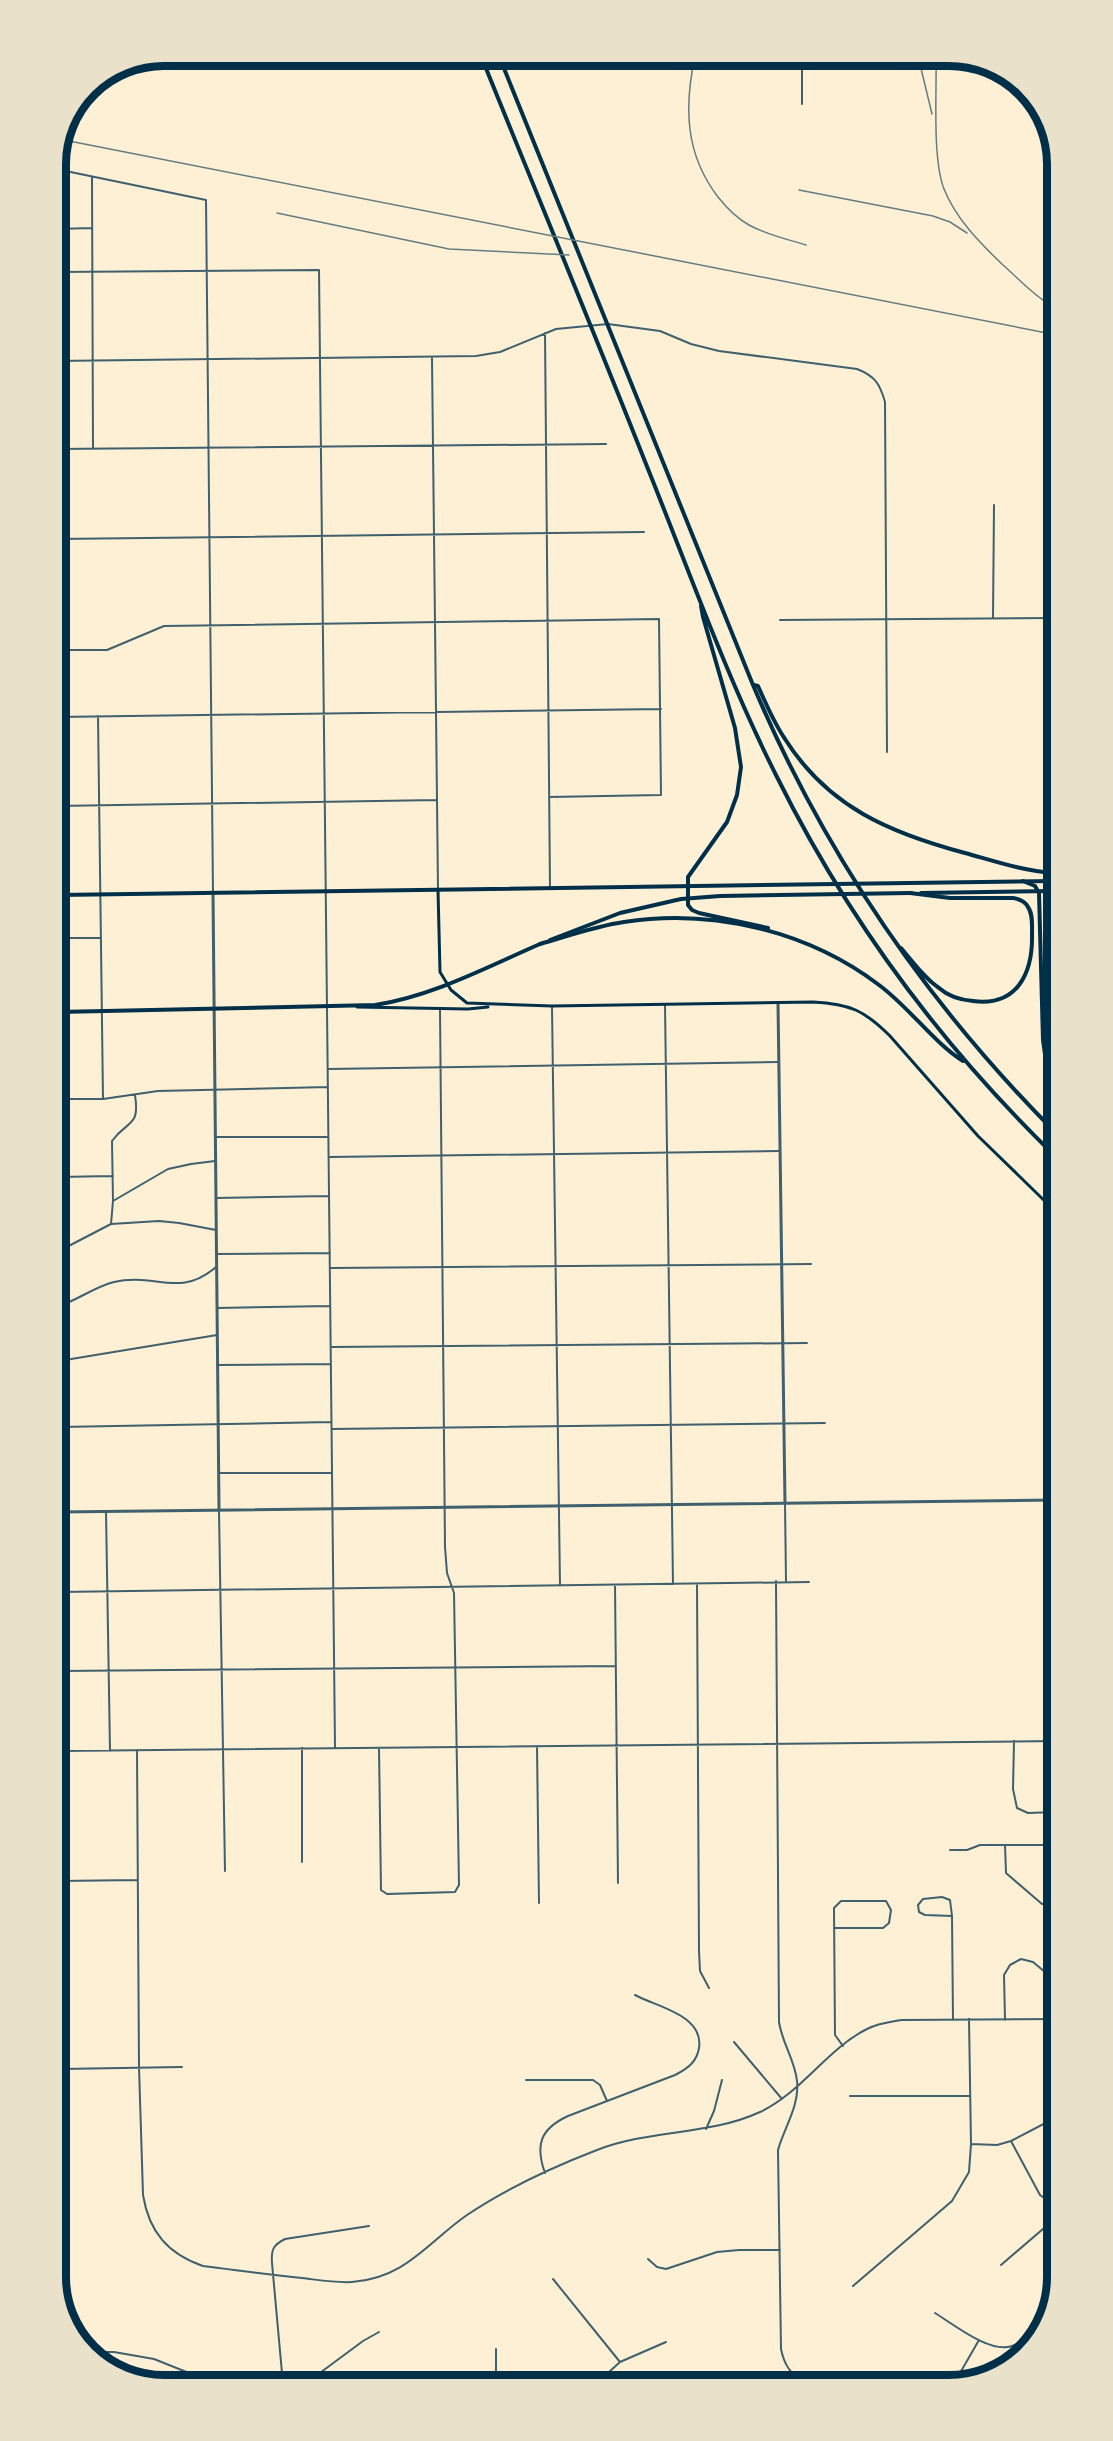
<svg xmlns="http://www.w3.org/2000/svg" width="1113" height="2441" viewBox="0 0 1113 2441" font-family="Raleway,sans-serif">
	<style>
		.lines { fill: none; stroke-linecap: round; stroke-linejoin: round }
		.minor { stroke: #3f606c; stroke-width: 2 }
		.tertiary { stroke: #3f606c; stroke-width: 3 }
		.secondary { stroke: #003049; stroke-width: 3 }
		.trunk { stroke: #003049; stroke-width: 4 }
		.motorway { stroke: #003049; stroke-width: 4 }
		.rail { stroke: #657d81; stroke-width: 1.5 }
		.rim { fill: none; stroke: #003049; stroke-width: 8 }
	</style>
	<rect width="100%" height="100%" fill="#fdf0d5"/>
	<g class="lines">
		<path class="minor" d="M802,104V56
			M56,169L206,200L213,893
			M92,177L93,448
			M56,229L92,228
			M56,272L319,270L335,1748
			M545,333L550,888
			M432,358L438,889
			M56,361L476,356L500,352L556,329L608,324L660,331L691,344L719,351L857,369C875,376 880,384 885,402L887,752
			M56,449L606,444
			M57,539L644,532
			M993,618L994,505
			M780,620L1053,618
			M57,650H107L164,626L659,619L661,795L549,797
			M98,716L103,1099
			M57,717L661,709
			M57,806L437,800
			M58,938H100
			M665,1005L673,1584
			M552,1007L560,1586
			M328,1069L778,1062
			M58,1099H103L158,1091L328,1087
			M215,1137H328
			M330,1157L780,1151
			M58,1177L113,1176
			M216,1198L329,1196
			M113,1201L168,1169L191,1164L215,1161
			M111,1224L113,1201L112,1141C128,1119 140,1128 135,1095
			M59,1251L111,1224L159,1221L179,1223L216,1230
			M216,1254L330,1253
			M331,1268L811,1264
			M59,1306C78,1300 94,1287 114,1282C155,1272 179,1299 216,1267
			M217,1308L330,1306
			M331,1347L807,1343
			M59,1361L217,1335
			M217,1365L331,1364
			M59,1427L331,1422
			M332,1429L825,1423
			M219,1473H332
			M785,1503L786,1581
			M106,1511L110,1751
			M219,1511L225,1871
			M776,1581L779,2022C782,2043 795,2060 797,2081C800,2105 784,2128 778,2150L781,2349C784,2364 790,2375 804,2381
			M697,1584L699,1951L700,1971L709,1988
			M615,1585L618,1883
			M59,1592L809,1582
			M60,1671L615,1666
			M1014,1741L1013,1789L1017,1808L1028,1813L1056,1812
			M537,1746L539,1903
			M302,1748V1862
			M379,1748L381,1890L387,1894L455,1892L459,1885L454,1593L447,1573L445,1547L440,1009
			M137,1750L139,2067L143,2195C149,2232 168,2254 203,2266C236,2270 269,2275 302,2278C319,2280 335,2283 352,2282C406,2278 428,2242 467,2215C507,2188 553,2167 597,2150C650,2129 708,2136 760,2112C801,2093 827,2049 867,2029C879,2023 890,2022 902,2020L1057,2019
			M60,1751L1056,1741
			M1005,1845L1006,1873L1042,1904L1050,1902L1056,1897
			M950,1850H967L980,1845H1056
			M60,1881L137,1880
			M952,1916L925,1915L919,1912L918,1905L923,1899L942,1897L950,1900L952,1916L953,2020
			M834,1928H883L889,1923L891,1910L886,1901H841L834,1908L835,2035L843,2046
			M1005,2020L1004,1975L1010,1965L1021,1959L1033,1962L1057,1982
			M734,2042L782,2099
			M61,2069L182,2067
			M61,2069L63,2186
			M526,2080H593L600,2085L607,2101
			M850,2096H970
			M706,2129L714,2111L722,2080
			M1011,2141L1040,2195L1057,2207
			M971,2144L997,2145L1011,2141L1057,2117
			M545,2173C535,2145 540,2129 568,2116L675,2075C687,2069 697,2062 699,2048C704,2015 657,2007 635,1995
			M648,2259L657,2267L666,2269L717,2252L739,2250H780
			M1001,2265L1057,2217
			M553,2279L620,2362
			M853,2286L952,2201L969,2172L971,2144L969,2019
			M935,2313C953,2324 990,2354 1012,2346C1022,2342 1032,2335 1041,2330
			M496,2349V2383
			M90,2352H114L154,2359L219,2385
			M956,2380L979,2340
			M598,2382L620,2362L666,2342
			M283,2384L272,2263C271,2250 273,2245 285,2239L369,2226
			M305,2384L363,2341L379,2332"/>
		<path class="tertiary" d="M213,893L219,1509
			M778,1003L785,1503
			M59,1512L1055,1500"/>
		<path class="secondary" d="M438,890L440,972L451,990L467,1003L552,1006L813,1002C850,1004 864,1010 890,1036L978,1136L1055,1211
			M357,1007L468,1009L488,1007"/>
		<path class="trunk" d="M921,893L1054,891
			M58,895L1054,881
			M550,940L620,913L681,899L720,896L911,893
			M58,1012L375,1005C433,996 487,967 540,944"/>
		<path class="motorway" d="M481,56C536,192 592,327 646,464C688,568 726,676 777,777C847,918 941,1045 1054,1155
			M499,56L753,685C824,853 926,1002 1054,1131
			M701,606L703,617L735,728L741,767L737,795L727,822L688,877V905L692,910L699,913L768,928
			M754,685L758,686C766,704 774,723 785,739C828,807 890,833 965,853C994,861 1023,871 1054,873
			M1023,881L1035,886L1039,893L1043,1040L1047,1069L1054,1093
			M540,944C568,936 596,926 624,922C712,908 808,931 879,985C909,1007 934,1043 963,1061
			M901,948C913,962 924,978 939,988C948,996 961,1000 973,1001C1018,1007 1033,972 1032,934C1032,925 1033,914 1028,907C1025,901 1019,899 1013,898H950L910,893"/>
		<path class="rail" d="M695,56C684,107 685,154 718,197C726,207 738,219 749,225C767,235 787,239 806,245
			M918,56L932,114
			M936,56C937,91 932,158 944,189C956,219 980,243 1003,265C1019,279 1034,296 1052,306
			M64,140L1052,334
			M799,190L933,216L950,222L967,233
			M277,213L449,249L569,255"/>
	</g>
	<path d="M0 0H1113V2441H0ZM164 66H949A98 98 0 0 1 1047 164V2277A98 98 0 0 1 949 2375H164A98 98 0 0 1 66 2277V164A98 98 0 0 1 164 66Z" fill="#e9e1ca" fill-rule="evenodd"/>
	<path class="rim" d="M164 66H949A98 98 0 0 1 1047 164V2277A98 98 0 0 1 949 2375H164A98 98 0 0 1 66 2277V164A98 98 0 0 1 164 66Z"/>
</svg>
